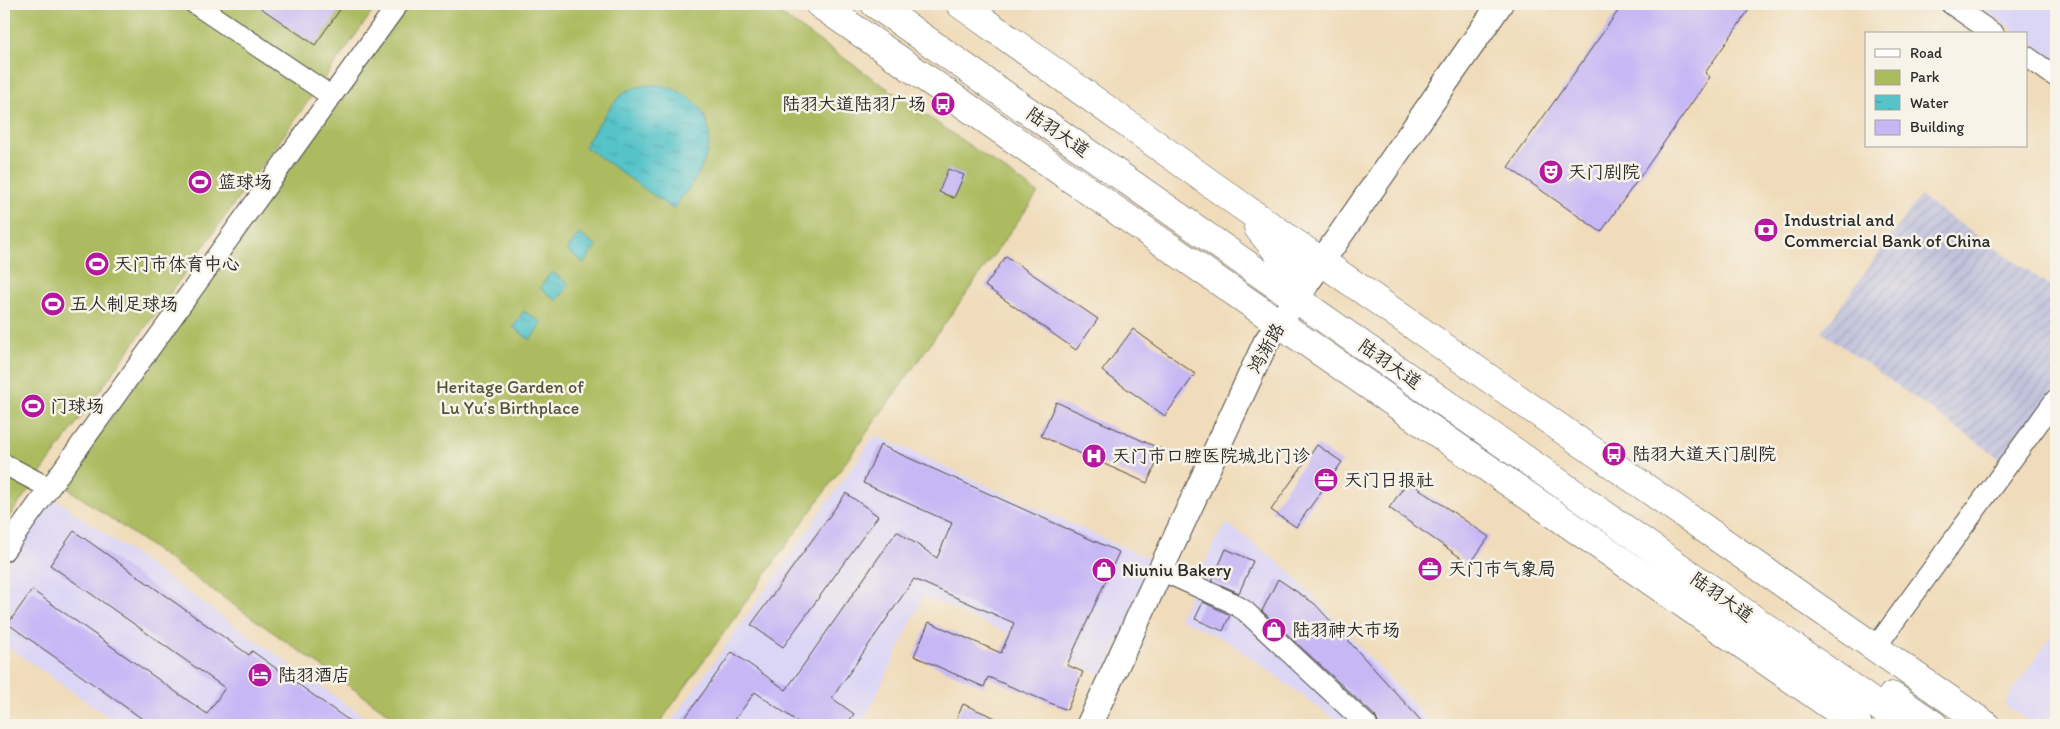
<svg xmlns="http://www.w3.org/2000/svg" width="2060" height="729" viewBox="0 0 2060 729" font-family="Itim,'LXGW WenKai TC',sans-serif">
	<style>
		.built { fill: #dcd6f6 }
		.industrial { fill: url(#industrial-furrows) }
		.green { fill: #acbb5e; stroke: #6c7344 }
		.water { fill: url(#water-ripples); stroke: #40777a }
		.building { fill: #c7b7f5 }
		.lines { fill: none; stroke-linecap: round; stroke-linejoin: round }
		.minor-casing { stroke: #494640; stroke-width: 22 }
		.tertiary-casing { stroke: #494640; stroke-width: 27 }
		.primary-casing { stroke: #494640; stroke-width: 29 }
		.minor { stroke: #fff; stroke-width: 20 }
		.tertiary { stroke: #fff; stroke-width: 25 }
		.primary { stroke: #fff; stroke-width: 28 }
		.labels { text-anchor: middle; stroke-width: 5; stroke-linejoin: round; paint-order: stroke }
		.poi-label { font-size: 18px; fill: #2b2b2b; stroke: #f7f3e8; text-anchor: start }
		.street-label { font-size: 18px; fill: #2b2b2b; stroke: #f7f3e8 }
		.park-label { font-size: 18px; fill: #52563a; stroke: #f7f3e8 }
	</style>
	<defs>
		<pattern id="industrial-furrows" width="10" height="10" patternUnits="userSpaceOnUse" patternTransform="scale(1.25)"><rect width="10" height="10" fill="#c2c2dc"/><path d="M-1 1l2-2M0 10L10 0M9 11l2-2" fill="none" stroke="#a7a7bd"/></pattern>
		<pattern id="water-ripples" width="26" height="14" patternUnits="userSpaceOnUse" patternTransform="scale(1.25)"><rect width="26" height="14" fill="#55c3c9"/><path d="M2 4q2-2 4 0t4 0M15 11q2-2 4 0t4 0" fill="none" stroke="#479fa3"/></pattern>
	</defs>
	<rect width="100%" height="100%" fill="#f7f3e8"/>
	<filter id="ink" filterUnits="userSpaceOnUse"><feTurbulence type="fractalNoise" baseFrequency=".02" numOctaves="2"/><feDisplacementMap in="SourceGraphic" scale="10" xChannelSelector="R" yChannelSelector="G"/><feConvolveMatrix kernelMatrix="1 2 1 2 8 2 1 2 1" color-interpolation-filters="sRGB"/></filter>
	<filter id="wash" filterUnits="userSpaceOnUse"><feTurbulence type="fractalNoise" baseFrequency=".0096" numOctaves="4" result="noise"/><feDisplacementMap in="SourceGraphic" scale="20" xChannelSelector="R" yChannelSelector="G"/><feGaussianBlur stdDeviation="1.12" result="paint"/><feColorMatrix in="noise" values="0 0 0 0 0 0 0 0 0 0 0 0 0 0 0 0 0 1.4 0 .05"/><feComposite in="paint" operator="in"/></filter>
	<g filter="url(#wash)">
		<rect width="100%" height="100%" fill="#f0dcba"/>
		<path class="built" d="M1976,4H2056V60L2026,39V34H2019Z
			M875,435L1154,561L1103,676L924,596L862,725H669Z
			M54,498L376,725H120L4,644V568Z
			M1227,523L1286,568L1433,725H1343L1229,642L1179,618L1216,539Z
			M2056,629V725H2035L2004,704Z"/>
		<path class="industrial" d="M1920,196L2056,290V388L2003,461L1822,332Z"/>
		<path class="green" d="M4,4H378L4,524Z
			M409,4H766L1038,193L658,725H405L63,485Z"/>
		<path class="water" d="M659,85C700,93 720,124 703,164C697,180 683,195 673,209L584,146C595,131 612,99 628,90C638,86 649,85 659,85Z
			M579,234L596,246L584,263L567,250Z
			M551,272L569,284L557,301L540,288Z
			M524,311L542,323L530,340L513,327Z"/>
		<g id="blocks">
			<path class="building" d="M255,4H344L315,45Z
				M1623,4H1753L1705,73L1710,77L1601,232L1508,167Z
				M948,169L964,175L954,198L939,192Z
				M1006,256L1098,319L1076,350L985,286Z
				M1133,329L1195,374L1165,416L1102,371Z
				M1056,402L1163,450L1147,483L1041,436Z
				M880,445L1119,552L1067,665L1083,672L1067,710L988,677L984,687L914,656L929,622L1001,653L1014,623L914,579L832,698L854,714L846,725H802L755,692L731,725H680L732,652L786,690L897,531L937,558L952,523L863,483Z
				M1317,445L1342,462L1296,527L1271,510Z
				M1408,481L1489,537L1470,564L1389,508Z
				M846,493L878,516L783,647L751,625Z
				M74,531L249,655L252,651L355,725H151L8,624L32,590L207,714L225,688L50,565Z
				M1226,549L1253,561L1239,593L1212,581Z
				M1278,579L1315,604L1425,725H1379L1375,716L1262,611Z
				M1203,602L1230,615L1223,631L1195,619Z
				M963,704L1012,725H954Z"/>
		</g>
	</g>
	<g filter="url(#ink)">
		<use href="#blocks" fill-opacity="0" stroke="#494640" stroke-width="1"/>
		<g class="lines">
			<defs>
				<path id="minor" d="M195,4L331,96
					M1951,4L1994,34
					M2026,56L2056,77
					M4,464L49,488
					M4,551L398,4
					M1160,570L1231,602L1245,611L1367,725
					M1875,648L2056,399"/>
				<path id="tertiary" d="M1089,725L1266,342L1500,4"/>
				<path id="primary" d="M819,4L1858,725
					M875,4L1905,725
					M960,4L1239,204L1986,725
					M1258,228L1304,285
					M1892,696L1934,725"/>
			</defs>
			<use href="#minor" class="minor-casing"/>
			<use href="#tertiary" class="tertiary-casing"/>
			<use href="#primary" class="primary-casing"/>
			<use href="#minor" class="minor"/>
			<use href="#tertiary" class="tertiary"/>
			<use href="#primary" class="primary"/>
		</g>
	</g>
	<defs>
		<symbol id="bus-disc" viewBox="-11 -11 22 22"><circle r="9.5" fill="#b5179e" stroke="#f7f3e8"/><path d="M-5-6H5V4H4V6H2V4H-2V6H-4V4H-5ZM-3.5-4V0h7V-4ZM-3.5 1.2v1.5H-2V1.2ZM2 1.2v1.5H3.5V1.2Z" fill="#fff"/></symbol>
		<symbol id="theatre-disc" viewBox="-11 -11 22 22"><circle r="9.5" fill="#b5179e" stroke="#f7f3e8"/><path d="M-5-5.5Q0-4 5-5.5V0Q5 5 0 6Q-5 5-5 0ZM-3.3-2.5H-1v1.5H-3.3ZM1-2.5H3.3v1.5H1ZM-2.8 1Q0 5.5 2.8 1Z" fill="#fff"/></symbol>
		<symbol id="stadium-disc" viewBox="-11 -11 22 22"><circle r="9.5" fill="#b5179e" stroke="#f7f3e8"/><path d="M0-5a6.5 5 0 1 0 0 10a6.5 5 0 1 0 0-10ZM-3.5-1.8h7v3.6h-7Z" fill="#fff"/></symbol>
		<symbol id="bank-disc" viewBox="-11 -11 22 22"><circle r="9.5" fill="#b5179e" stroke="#f7f3e8"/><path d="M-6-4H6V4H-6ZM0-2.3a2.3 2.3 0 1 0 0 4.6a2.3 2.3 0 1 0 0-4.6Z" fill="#fff"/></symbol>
		<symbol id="hospital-disc" viewBox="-11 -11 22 22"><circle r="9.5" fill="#b5179e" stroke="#f7f3e8"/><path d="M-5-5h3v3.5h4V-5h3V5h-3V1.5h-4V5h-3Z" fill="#fff"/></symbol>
		<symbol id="office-disc" viewBox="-11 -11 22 22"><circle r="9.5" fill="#b5179e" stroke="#f7f3e8"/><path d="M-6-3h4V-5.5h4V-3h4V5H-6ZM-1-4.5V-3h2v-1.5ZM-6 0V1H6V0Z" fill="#fff"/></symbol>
		<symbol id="shop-disc" viewBox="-11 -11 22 22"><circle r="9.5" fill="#b5179e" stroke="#f7f3e8"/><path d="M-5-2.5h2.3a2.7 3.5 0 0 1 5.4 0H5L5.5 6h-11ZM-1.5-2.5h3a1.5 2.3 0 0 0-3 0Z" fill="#fff"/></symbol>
		<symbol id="hotel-disc" viewBox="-11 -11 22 22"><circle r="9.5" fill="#b5179e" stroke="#f7f3e8"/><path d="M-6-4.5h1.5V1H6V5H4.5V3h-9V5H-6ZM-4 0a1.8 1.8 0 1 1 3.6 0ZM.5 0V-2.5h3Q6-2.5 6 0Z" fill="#fff"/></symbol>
	</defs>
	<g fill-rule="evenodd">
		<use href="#bus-disc" x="929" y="90" width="28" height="28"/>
		<use href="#theatre-disc" x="1537" y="158" width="28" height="28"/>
		<use href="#stadium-disc" x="186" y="168" width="28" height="28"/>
		<use href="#bank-disc" x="1752" y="216" width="28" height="28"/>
		<use href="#stadium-disc" x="83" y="250" width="28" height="28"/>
		<use href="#stadium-disc" x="39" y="290" width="28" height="28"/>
		<use href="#stadium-disc" x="19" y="392" width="28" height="28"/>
		<use href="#bus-disc" x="1600" y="440" width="28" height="28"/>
		<use href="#hospital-disc" x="1080" y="442" width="28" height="28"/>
		<use href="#office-disc" x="1312" y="466" width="28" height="28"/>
		<use href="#office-disc" x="1416" y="555" width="28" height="28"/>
		<use href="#shop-disc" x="1090" y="556" width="28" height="28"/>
		<use href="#shop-disc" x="1260" y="616" width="28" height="28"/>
		<use href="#hotel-disc" x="246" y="661" width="28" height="28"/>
	</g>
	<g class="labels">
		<g class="poi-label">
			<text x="926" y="110" text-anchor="end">陆羽大道陆羽广场</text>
			<text x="1568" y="178">天门剧院</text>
			<text x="218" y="188">篮球场</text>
			<text x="1784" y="226">Industrial and<tspan x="1784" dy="21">Commercial Bank of China</tspan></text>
			<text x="114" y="270">天门市体育中心</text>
			<text x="70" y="310">五人制足球场</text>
			<text x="50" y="412">门球场</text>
			<text x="1632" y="460">陆羽大道天门剧院</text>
			<text x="1112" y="462">天门市口腔医院城北门诊</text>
			<text x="1344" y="486">天门日报社</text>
			<text x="1448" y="575">天门市气象局</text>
			<text x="1122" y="576">Niuniu Bakery</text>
			<text x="1292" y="636">陆羽神大市场</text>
			<text x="278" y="681">陆羽酒店</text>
		</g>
		<g class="street-label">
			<text transform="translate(1058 132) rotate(35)" y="6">陆羽大道</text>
			<text transform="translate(1266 348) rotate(-60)" y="6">鸿渐路</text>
			<text transform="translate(1390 364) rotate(35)" y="6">陆羽大道</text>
			<text transform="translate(1722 597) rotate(35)" y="6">陆羽大道</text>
		</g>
		<g class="park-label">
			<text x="510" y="393">Heritage Garden of<tspan x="510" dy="21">Lu Yu’s Birthplace</tspan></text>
		</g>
	</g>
	<rect width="2060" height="729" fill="none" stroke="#f7f3e8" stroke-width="20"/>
	<rect x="1865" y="32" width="162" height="115" fill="#f7f3e8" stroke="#a5a39c"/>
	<rect x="1875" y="49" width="25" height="8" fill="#ffffff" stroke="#a5a39c"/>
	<text x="1910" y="58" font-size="15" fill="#2b2b2b">Road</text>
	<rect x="1875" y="70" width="25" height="15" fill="#acbb5e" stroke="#a5a39c"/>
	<text x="1910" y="82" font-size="15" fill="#2b2b2b">Park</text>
	<rect x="1875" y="95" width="25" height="15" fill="url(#water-ripples)" stroke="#a5a39c"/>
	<text x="1910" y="108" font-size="15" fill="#2b2b2b">Water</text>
	<rect x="1875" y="120" width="25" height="15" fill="#c7b7f5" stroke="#a5a39c"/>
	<text x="1910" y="132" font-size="15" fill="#2b2b2b">Building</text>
</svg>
